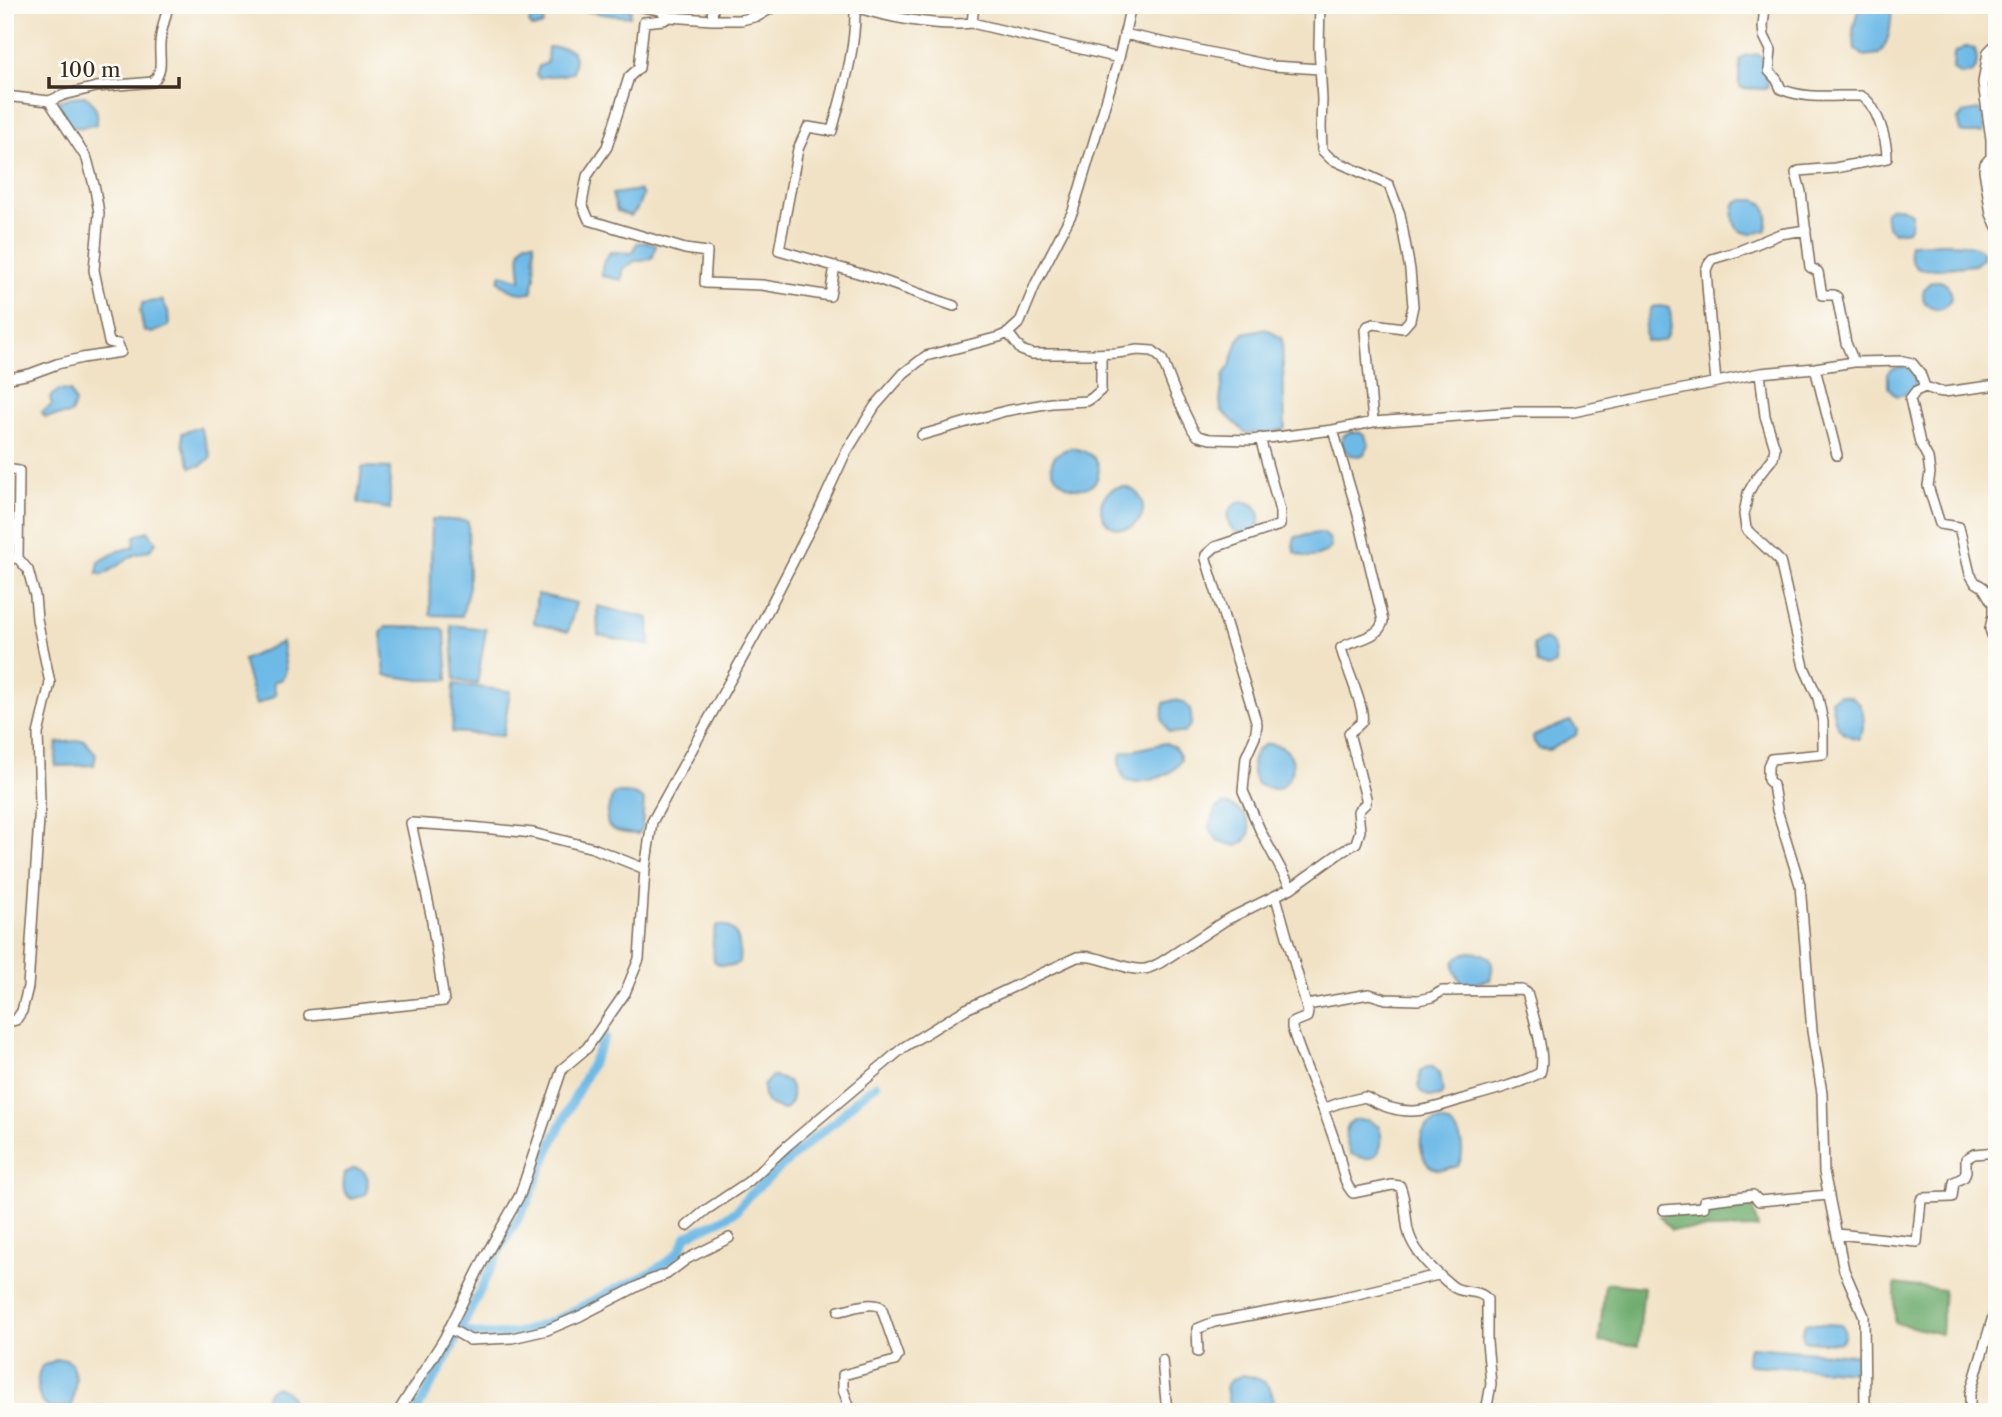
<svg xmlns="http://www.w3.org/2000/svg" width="2002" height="1417" viewBox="0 0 2002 1417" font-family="'Libre Caslon Text',serif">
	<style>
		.forest { fill: #6caa6c; stroke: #546a45; stroke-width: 2 }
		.water { fill: #6dbae7; stroke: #547282; stroke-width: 2 }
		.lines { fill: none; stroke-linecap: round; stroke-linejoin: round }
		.canal { stroke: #6dbae7; stroke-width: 9 }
		.minor-casing { stroke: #7b6a58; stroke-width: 12 }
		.minor { stroke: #fff; stroke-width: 9 }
	</style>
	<rect width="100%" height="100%" fill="#fdfcf7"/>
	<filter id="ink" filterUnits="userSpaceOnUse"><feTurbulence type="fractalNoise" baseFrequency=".0143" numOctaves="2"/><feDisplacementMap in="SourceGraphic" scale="14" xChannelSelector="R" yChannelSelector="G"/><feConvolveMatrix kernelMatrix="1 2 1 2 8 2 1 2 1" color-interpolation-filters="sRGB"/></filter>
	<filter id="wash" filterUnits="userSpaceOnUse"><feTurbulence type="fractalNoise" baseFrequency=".00686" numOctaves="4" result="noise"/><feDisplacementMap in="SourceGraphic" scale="28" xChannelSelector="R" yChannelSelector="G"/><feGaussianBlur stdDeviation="1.57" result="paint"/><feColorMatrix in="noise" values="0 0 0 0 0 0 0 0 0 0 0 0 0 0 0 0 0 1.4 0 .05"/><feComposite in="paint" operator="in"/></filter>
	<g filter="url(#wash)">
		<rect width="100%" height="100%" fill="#f1e2c5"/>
		<path class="forest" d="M1751,1202L1758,1228L1671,1230L1659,1216Z
			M1605,1283L1644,1287L1638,1346L1599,1342Z
			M1895,1284L1944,1290L1941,1334L1895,1323Z"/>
		<path class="water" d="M534,5H605L631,10L630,16C603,19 574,2 546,10L543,25L533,28L529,23Z
			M1859,5H1892C1891,23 1891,40 1879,54L1864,56L1855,49L1853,30Z
			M1967,46L1975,49L1977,59L1976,68L1971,73L1960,75L1953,69L1954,53Z
			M548,47L565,48L572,51L575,58L573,72C560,78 553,74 539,78L536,75L539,66L547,63Z
			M1757,54L1764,59L1768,85L1765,89L1741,88L1739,83L1740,60L1744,56Z
			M85,96C94,102 100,113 96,124C83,128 72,131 64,118C61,111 59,108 58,101L72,97Z
			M1979,110C1984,114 1986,127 1983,133H1964L1961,131L1958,119L1963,113Z
			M639,190L643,195L637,209L631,216L617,211L612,194Z
			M1744,200H1756L1764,204L1768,215L1766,230C1753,235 1735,236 1734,219C1733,212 1733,208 1736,202Z
			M1900,207L1911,213V225L1908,230L1894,232L1887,226L1885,212L1889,208Z
			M526,242H534L535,277L531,293C516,294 509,291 499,281L501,274L521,280C521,267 515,252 526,242Z
			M647,242L656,245L653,257L643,261H635L623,269L622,280L602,276V266L610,252L633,253L637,243Z
			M1910,244C1929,244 1968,239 1982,251V259L1975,265C1966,266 1924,271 1919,269C1911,265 1908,251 1910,244Z
			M1923 295a14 14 0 1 1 28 0a14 14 0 1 1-28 0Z
			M162,300L168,311L169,326L152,333L144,331L140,311L143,303Z
			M1662,306L1669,308C1673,320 1671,329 1664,340L1656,342L1646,341L1645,328L1652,307Z
			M1263,329L1271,331L1282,339L1285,428L1272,433H1246L1221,410L1220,400L1224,374L1230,366L1238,340L1244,333Z
			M1901,367H1908L1914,372L1916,384C1913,392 1905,395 1896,396L1888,387V373L1892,369Z
			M59,390L70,391L75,403L71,414L45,417L42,412L52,405L50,397Z
			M200,427L211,457L202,465L191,467L183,444L182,433Z
			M1350,432H1359L1364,435L1369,445L1364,454L1360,456L1351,455C1340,449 1337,437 1350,432Z
			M1071,448C1085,450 1103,458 1098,475C1097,479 1097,481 1093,484C1068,502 1027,459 1071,448Z
			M362,467L390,468V509L358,503Z
			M1101 508a21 21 0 1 1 42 0a21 21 0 1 1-42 0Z
			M1228 518a16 16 0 1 1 32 0a16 16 0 1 1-32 0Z
			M432,519L468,521L469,586L462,616L430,615Z
			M148,531L156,542L150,550L134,555L103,575L97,573L99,562L118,551L134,547L135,536Z
			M1318,533H1323L1329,538L1331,547C1322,558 1307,560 1295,552L1293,546L1295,537Z
			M537,594L576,603L568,632L534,623Z
			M597,606L649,618L650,646L598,635Z
			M451,625L486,629L477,684L455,680Z
			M386,627L441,628L445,633L448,680H420L385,675L381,633Z
			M1544,639C1554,641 1556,654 1555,664L1548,668L1537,664L1533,645Z
			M282,642L286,671L282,679L273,682L276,695L256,705L243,660Z
			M454,684L510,691L503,736L452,732Z
			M1839,695C1845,696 1852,696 1856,700C1866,709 1865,729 1859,739C1835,735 1834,720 1831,700Z
			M1173,700C1187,701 1193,709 1191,724L1184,733L1169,732L1162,720L1164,703Z
			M1570,721L1577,729L1576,735L1549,750L1539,749L1534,742L1533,737L1535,735Z
			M84,740L96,754L94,765L55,766L57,743Z
			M1165,743C1173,745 1179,751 1181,760C1173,777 1144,784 1126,781C1120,772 1116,762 1122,753Z
			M1267,744C1296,744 1302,774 1278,789L1266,788L1257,784C1250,769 1249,750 1267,744Z
			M614,793C626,793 635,792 644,800L642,828L638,834C605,833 600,825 614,793Z
			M1223,804C1245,806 1263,834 1237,846L1218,841L1209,827L1216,808Z
			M717,925C739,925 741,944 739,962L734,966L720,965L714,961C713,950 711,935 717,925Z
			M1470,952C1490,953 1496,960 1490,980L1471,984H1463C1451,970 1449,956 1470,952Z
			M1427,1067H1433L1440,1074L1443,1092L1440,1096C1430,1098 1425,1096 1419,1089L1420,1071Z
			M772,1076L788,1081C794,1093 794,1102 784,1110C769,1107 763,1101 763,1086Z
			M1353,1120H1368L1379,1127C1383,1138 1383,1155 1369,1158C1363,1159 1356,1156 1351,1154C1345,1141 1342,1130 1353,1120Z
			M1438,1121C1459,1121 1468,1149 1458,1166C1451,1168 1444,1171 1436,1169C1422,1166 1417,1141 1424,1130C1427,1125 1432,1123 1438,1121Z
			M354,1168C370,1170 369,1182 366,1194L352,1199C341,1193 343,1184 345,1173Z
			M1806,1323L1842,1325C1846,1331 1845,1336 1842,1341L1838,1343L1805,1341C1801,1338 1803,1327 1806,1323Z
			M1750,1347L1856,1355L1860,1357L1861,1370L1858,1372L1750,1365L1747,1363L1748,1350Z
			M58,1359H66L71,1363L76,1379L72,1406L50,1409C35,1399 35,1381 42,1366Z
			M1242,1375C1267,1379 1275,1385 1273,1412H1230L1226,1386L1230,1381Z
			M275,1387C286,1390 292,1393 292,1405L285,1412H268C265,1402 263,1392 275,1387Z"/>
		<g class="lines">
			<path class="canal" d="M461,1330C479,1336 496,1336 515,1333C545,1327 573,1311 600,1297C625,1284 661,1272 680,1250C683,1246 684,1241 686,1236L721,1220L736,1211L748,1196L814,1138L835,1122L857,1099L876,1085
				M416,1412L451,1350L500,1250L527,1203L552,1143L605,1037"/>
		</g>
	</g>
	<g filter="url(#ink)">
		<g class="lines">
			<defs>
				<path id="minor" d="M632,5L660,10L669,17L712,20H741L758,16L777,5
					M849,5C885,17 935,27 972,23L1119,58
					M1320,5L1319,46L1322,100L1321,127L1322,150L1331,159L1389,185L1400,214L1410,270L1413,306L1410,320L1403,328L1374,324L1368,326L1365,330L1373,422
					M1765,5L1763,27L1764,36L1771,50L1769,71L1777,80L1781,89C1806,100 1835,95 1861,96C1877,104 1887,141 1887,158L1835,168L1799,171L1796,173L1801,192L1810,267L1818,272L1822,295H1834L1837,297L1846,343L1854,362
					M855,7C856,50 843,90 832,131L808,127L798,149L779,250L875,278L954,306
					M669,17L664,20L644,22L639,68L629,77L607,147L587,176L582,204L589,220L685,249L707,252L705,283L762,285L830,296L835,266
					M712,20L713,5
					M972,23L974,5
					M1124,34L1273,66L1320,69
					M1997,47L1994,46L1988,52L1983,83L1991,139V157L1985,164L1984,170L1991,214L1997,227
					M5,96L49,101L64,95L96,87L153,82C164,70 159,59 160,44C160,32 166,18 168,5
					M1008,333L1021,350L1032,354H1092L1117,353L1138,350L1153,351L1162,359L1176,395L1193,430L1198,436L1210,439L1251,440L1333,430L1373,422L1515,412H1573L1760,373L1815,368L1854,362L1903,361L1912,363L1920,373L1925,387L1937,391L1944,392L1997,385
					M1815,368L1837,455
					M1760,373L1765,416L1775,448L1773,458L1756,479L1748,493L1744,514L1746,529L1780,561L1804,667L1818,698L1823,722V754L1771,759L1768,766V780L1773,785L1777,810L1800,885L1812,1031L1822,1093L1824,1172L1844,1270L1864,1316L1865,1412
					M5,379L30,374L57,364L82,358L121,352L118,344L109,342L94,270L99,213L95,189L87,159L49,101
					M1716,382L1708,298L1706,270L1709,263L1712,259L1739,251L1780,234L1806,230
					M1925,387L1916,391L1910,399L1920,443L1928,458L1930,473L1928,486L1940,524L1959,527L1970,574L1975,582L1983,587L1993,604V615L1990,629L1997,651
					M922,435L1005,411L1051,403L1087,401L1092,398L1101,390V354
					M1260,438L1280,511V525L1215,547L1206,555V559L1257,724L1255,737L1246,757L1243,791L1261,832L1291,888
					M5,469L19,471L18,558L28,570L35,596L37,619L50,683L38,734L40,804L28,987L22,1011L16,1020L5,1022
					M5,559L18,558
					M1276,897L1308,1012L1307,1017L1292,1023V1028C1305,1070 1326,1110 1338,1152C1342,1166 1343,1183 1353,1193L1392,1185L1400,1186C1406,1200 1405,1215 1408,1230C1412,1251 1436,1273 1452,1286C1463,1295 1478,1288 1487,1299V1342L1491,1384L1486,1412
					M1307,1005L1369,994L1386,999L1418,1000L1432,997L1442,991L1522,990L1527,993C1532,1011 1547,1057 1540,1073C1516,1085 1488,1092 1463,1099C1446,1104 1428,1111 1411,1111C1394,1111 1379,1105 1365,1097L1339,1103L1323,1109
					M309,1015L444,1001L431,915L411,823L471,827L533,833L593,848L645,869
					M1664,1210L1704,1207V1201L1753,1195L1759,1201L1829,1195
					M687,1226L706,1210L748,1182L788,1145L904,1047L966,1009L1077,957C1099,953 1126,972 1144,969C1149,969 1155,965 1160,963L1226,920L1291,888L1337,855L1356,843L1360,831L1358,811L1366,803V798L1349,733C1353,729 1360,725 1362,721C1366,709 1344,663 1341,648C1354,639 1379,639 1383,621L1357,511L1333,430
					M1837,1234L1917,1242L1921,1200L1923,1198L1952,1197L1954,1182L1964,1177L1966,1171V1159L1974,1154L1997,1152
					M839,1311C851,1309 870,1301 881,1307L898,1356L895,1361L843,1375V1389L851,1412
					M449,1328L470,1340L512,1338L547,1330L580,1316L648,1281L667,1274L687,1259L729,1238
					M1198,1352L1197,1329L1214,1322L1332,1300L1438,1275
					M1162,1360L1167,1412
					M398,1412L444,1339L486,1255L520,1195L562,1069L587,1048L625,993L639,959L645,869L652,822L760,626L817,515L845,454L875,406L904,373L926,356L999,337L1008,333L1020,322L1036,283L1073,211L1119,58L1131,5
					M1970,1412V1394L1997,1303"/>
			</defs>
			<use href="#minor" class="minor-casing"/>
			<use href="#minor" class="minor"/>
		</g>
	</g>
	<rect width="2002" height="1417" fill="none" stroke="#fdfcf7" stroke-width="28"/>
	<path d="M49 77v10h130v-10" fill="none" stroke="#3b2a1e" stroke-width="3.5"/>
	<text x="60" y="77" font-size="21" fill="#3b2a1e" stroke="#fdfcf7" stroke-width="5" paint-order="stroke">100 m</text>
</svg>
